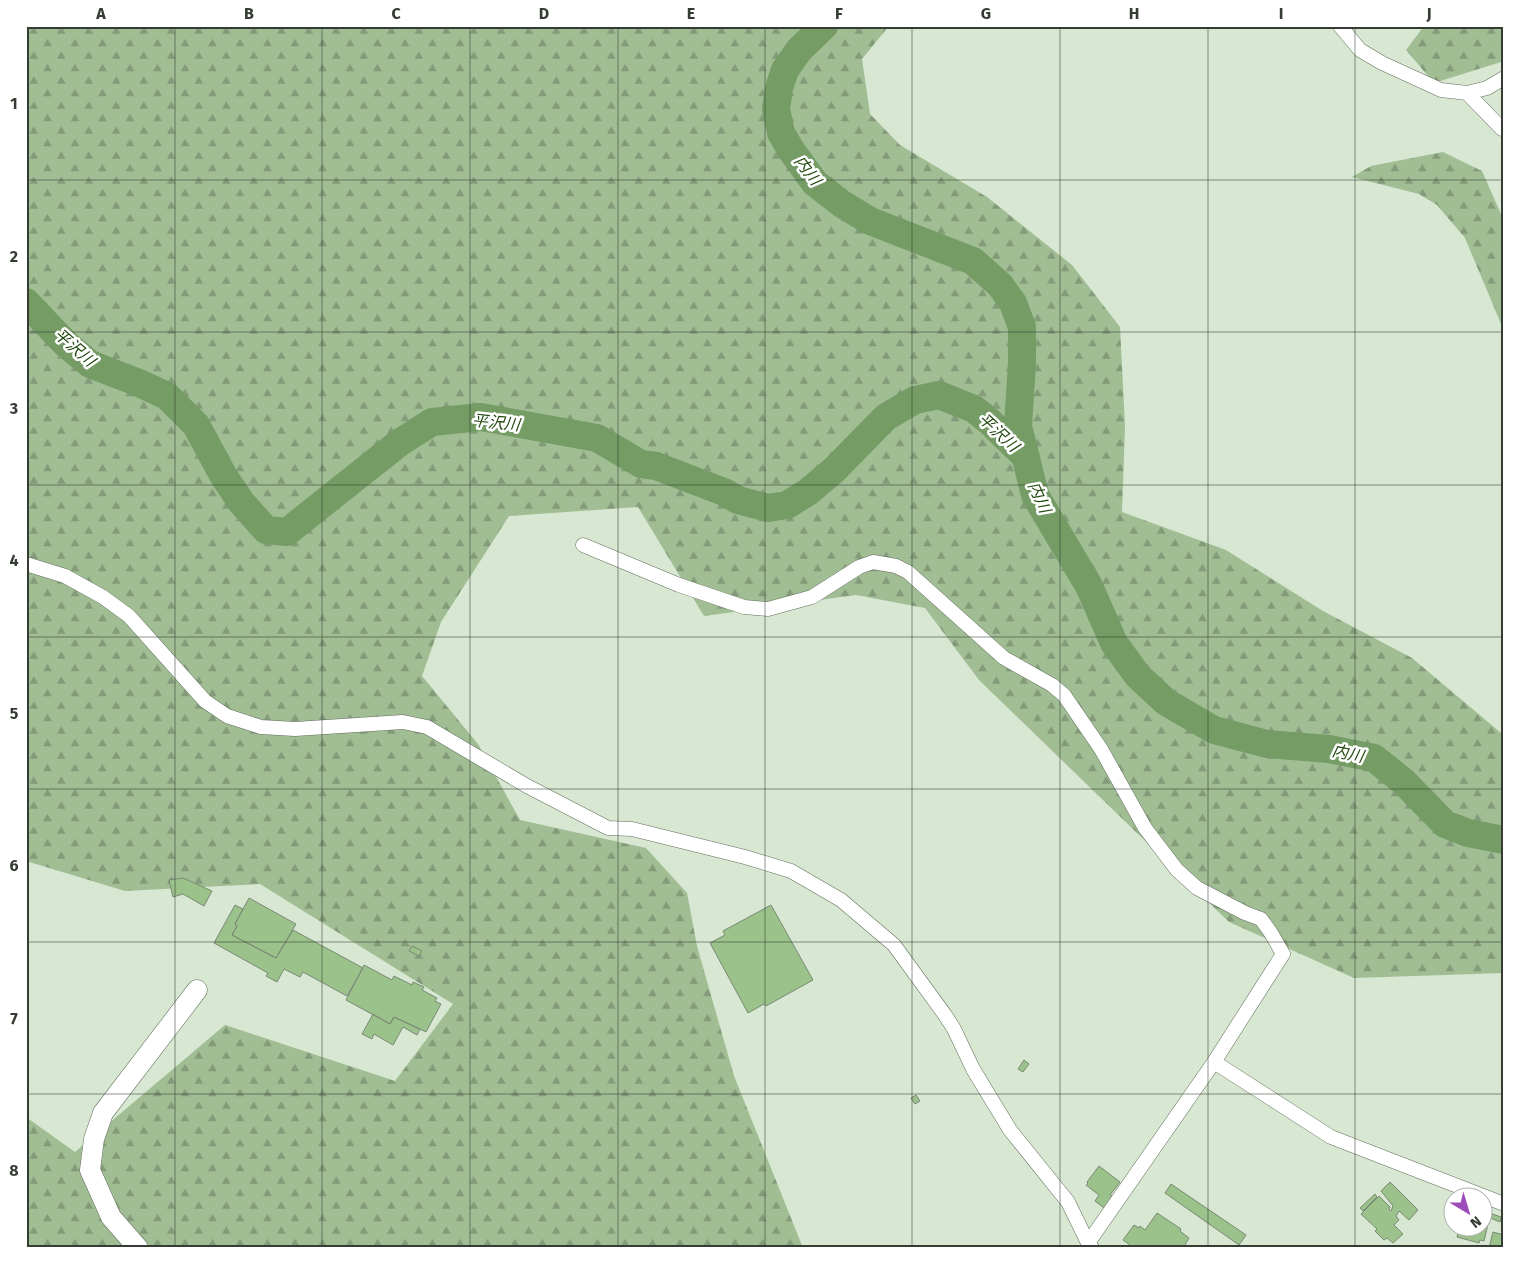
<svg xmlns="http://www.w3.org/2000/svg" width="1530" height="1274" viewBox="0 0 1530 1274" font-family="'Fira Sans','Noto Sans JP',sans-serif">
	<style>
		.forest { fill: url(#forest-firs) }
		.lines { fill: none; stroke-linecap: round; stroke-linejoin: round }
		.river { stroke: #759c65; stroke-width: 28 }
		.building { fill: #9ac28a; stroke: #7a8975 }
		.street-casing { stroke: #616f5c; stroke-width: 15 }
		.secondary-casing { stroke: #616f5c; stroke-width: 21 }
		.street { stroke: #fff; stroke-width: 14 }
		.secondary { stroke: #fff; stroke-width: 20 }
		.grid { fill: none; stroke: #353c33; stroke-width: 1; stroke-opacity: 0.55 }
		.labels { text-anchor: middle; stroke-width: 5; stroke-linejoin: round; paint-order: stroke }
		.water-label { font-size: 16px; font-style: italic; fill: #23490f; stroke: #fff }
		.neatline { fill: none; stroke: #353c33; stroke-width: 2 }
		.grid-label { font-size: 16px; text-anchor: middle; font-weight: bold; fill: #353c33 }
	</style>
	<defs>
		<pattern id="forest-firs" width="22" height="20" patternUnits="userSpaceOnUse" patternTransform="scale(1.25)"><rect width="22" height="20" fill="#a0bd94"/><path d="M5 1l3.5 6h-7zM16 11l3.5 6h-7z" fill="#839b79"/></pattern>
	</defs>
	<rect width="100%" height="100%" fill="#d7e7d1"/>
	<path class="forest" d="M26,26H889L862,59L870,114L900,145L987,197L1072,265L1120,327L1125,426L1122,512L1226,550L1323,611L1412,658L1501,733L1504,732V973L1354,978L1229,922L979,680L925,608L856,595L704,616L638,507L509,516L441,622L422,676L478,744L520,820L646,848L687,893L697,946L734,1076L803,1248H26V1117L75,1152L225,1025L395,1081L453,1004L260,884L125,891L26,861Z
		M1424,26H1504V61L1434,83L1406,50Z
		M1443,152L1482,171L1504,221V331L1465,238L1437,205L1419,194L1352,177L1371,166Z"/>
	<g class="lines">
		<path class="river" d="M824,26L799,50L785,70L779,88L776,109L781,133L791,150L815,183L842,204L870,221L973,261L1000,285L1013,303L1022,327V363L1018,426L1035,495L1089,586L1114,643L1138,676L1166,702L1214,730L1267,744L1329,749L1374,758L1404,782L1445,824L1468,833L1504,840
			M26,302L65,343L90,364L139,383L167,396L196,425L223,475L241,502L266,530L287,532L399,443L432,422L481,417L597,438L641,464L656,466L724,492L738,500L768,508L787,505L808,492L834,470L886,417L915,400L939,395L974,409L989,421L1026,457"/>
	</g>
	<path class="building" d="M183,878L212,891L204,906L183,894L173,897L169,880Z
		M249,898L296,924L276,958L232,935L237,926L235,924Z
		M235,905L243,909L235,924L237,926L232,935L276,958L293,930L363,968L347,996L303,972L300,977L284,969L277,982L266,976L268,973L214,943Z
		M771,905L813,980L766,1006L764,1004L748,1013L710,943L725,935L723,931Z
		M412,946L422,951L419,956L409,951Z
		M364,965L392,980L394,976L412,985L413,982L424,987L422,990L437,998L435,1001L441,1004L426,1032L394,1017L390,1024L346,1000Z
		M373,1014L390,1024L394,1017L420,1029L417,1035L403,1027L393,1045L374,1034L372,1039L362,1034Z
		M1024,1060L1029,1064L1023,1072L1018,1069Z
		M916,1095L920,1101L915,1104L911,1098Z
		M1099,1166L1120,1182L1110,1195L1115,1198L1107,1210L1095,1201L1099,1195L1086,1185L1088,1183L1087,1182Z
		M1390,1182L1418,1210L1409,1220L1399,1211L1396,1216L1399,1220L1394,1225L1403,1234L1393,1243L1387,1238L1384,1240L1375,1231L1377,1229L1361,1214L1379,1196L1390,1207L1389,1209L1391,1211L1393,1206L1381,1191Z
		M1171,1184L1246,1235L1239,1245L1165,1193Z
		M1375,1194L1377,1197L1363,1211L1360,1208Z
		M1484,1211L1501,1217L1500,1222L1483,1215Z
		M1157,1213L1181,1229L1180,1231L1189,1238L1183,1248H1134L1123,1240L1134,1225L1139,1228L1140,1226L1145,1230Z
		M1482,1223L1488,1224L1484,1241L1480,1240L1479,1243L1457,1237L1460,1226H1482Z
		M1493,1232L1504,1235V1248H1489Z"/>
	<g class="lines">
		<defs>
			<path id="street" d="M1340,26L1360,50L1382,63L1441,90L1467,93L1487,88L1504,78
				M1467,93L1502,129
				M583,545L679,585L744,607L768,609L812,597L859,567L873,562L896,566L908,572L1004,658L1052,685L1064,695L1101,749L1145,828L1177,870L1197,888L1245,913L1261,919L1271,933L1283,954L1214,1062L1088,1243
				M26,564L65,576L103,597L129,616L205,701L227,716L261,727L295,729L403,722L427,727L527,786L608,828L632,829L745,857L791,871L841,900L894,945L945,1015L954,1029L973,1069L1010,1130L1068,1202L1088,1243L1092,1248
				M1214,1062L1331,1137L1504,1204"/>
			<path id="secondary" d="M138,1248L111,1217L90,1170L94,1139L103,1113L197,990"/>
		</defs>
		<use href="#street" class="street-casing"/>
		<use href="#secondary" class="secondary-casing"/>
		<use href="#street" class="street"/>
		<use href="#secondary" class="secondary"/>
	</g>
	<path class="grid" d="M175,26V1248M322,26V1248M470,26V1248M618,26V1248M765,26V1248M912,26V1248M1060,26V1248M1208,26V1248M1355,26V1248M26,180H1504M26,332H1504M26,485H1504M26,637H1504M26,789H1504M26,942H1504M26,1094H1504"/>
	<g class="labels">
		<g class="water-label">
			<text transform="translate(808 170) rotate(52)" y="6">内川</text>
			<text transform="translate(75 347) rotate(41)" y="6">平沢川</text>
			<text transform="translate(496 422) rotate(6)" y="6">平沢川</text>
			<text transform="translate(999 432) rotate(43)" y="6">平沢川</text>
			<text transform="translate(1040 497) rotate(66)" y="6">内川</text>
			<text transform="translate(1348 753) rotate(11)" y="6">内川</text>
		</g>
	</g>
	<rect width="1530" height="1274" fill="none" stroke="#ffffff" stroke-width="55"/>
	<g transform="translate(1468 1212) rotate(142)"><circle r="24" fill="#ffffff" stroke="#aeb1ad"/>
	<path d="M0-4L9 19L0 12L-9 19Z" fill="#9f4cbb"/>
	<text y="-8" font-size="14" font-weight="bold" text-anchor="middle" fill="#353c33">N</text>
	</g>
	<rect x="28" y="28" width="1474" height="1218" class="neatline"/>
	<g class="grid-label">
		<text x="101" y="19">A</text>
		<text x="249" y="19">B</text>
		<text x="396" y="19">C</text>
		<text x="544" y="19">D</text>
		<text x="691" y="19">E</text>
		<text x="839" y="19">F</text>
		<text x="986" y="19">G</text>
		<text x="1134" y="19">H</text>
		<text x="1281" y="19">I</text>
		<text x="1429" y="19">J</text>
		<text x="14" y="109">1</text>
		<text x="14" y="262">2</text>
		<text x="14" y="414">3</text>
		<text x="14" y="566">4</text>
		<text x="14" y="719">5</text>
		<text x="14" y="871">6</text>
		<text x="14" y="1024">7</text>
		<text x="14" y="1176">8</text>
	</g>
</svg>
